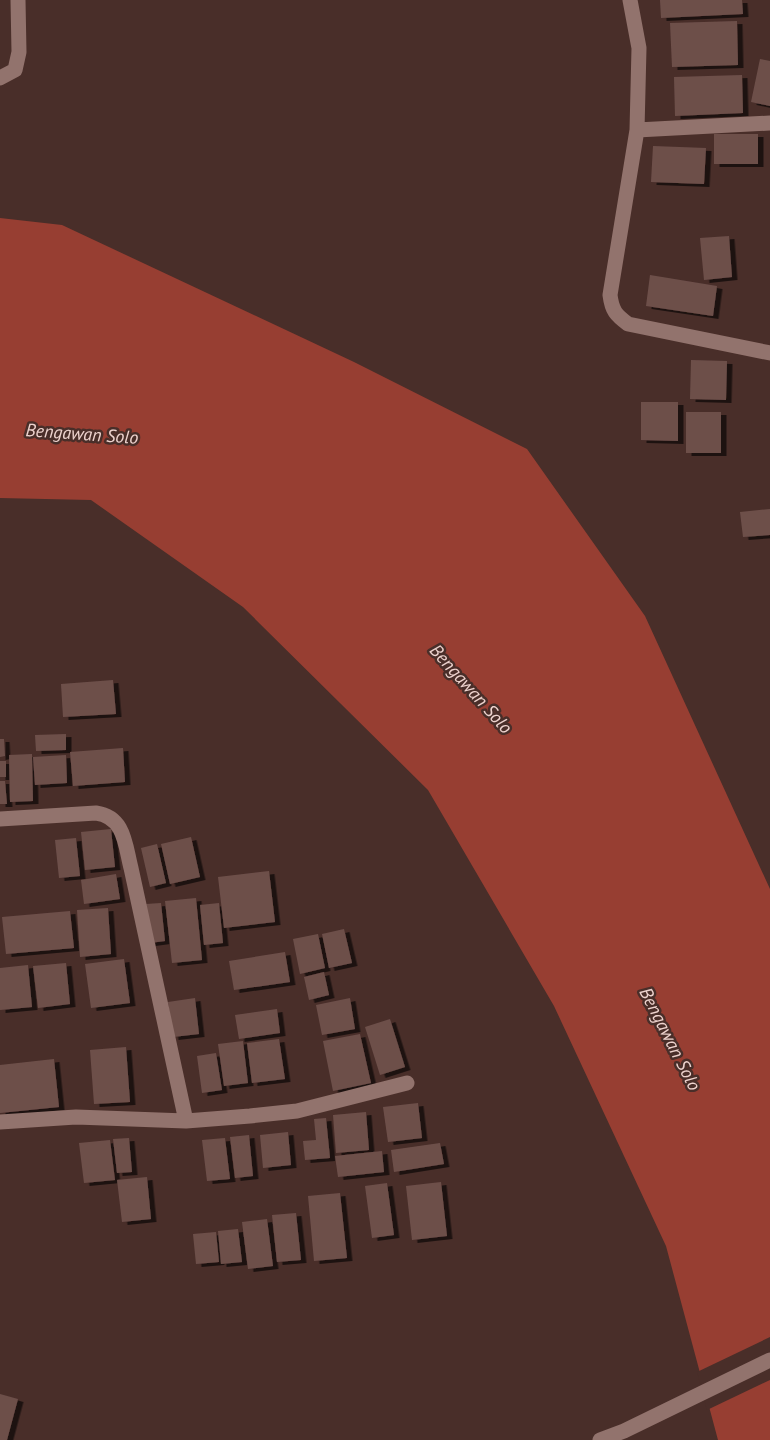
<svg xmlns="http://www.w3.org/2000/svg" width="770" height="1440" viewBox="0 0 770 1440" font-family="'PT Sans',sans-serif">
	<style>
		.water { fill: #973e32 }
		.pier { fill: #492e29 }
		.building { fill: #6d4f4a; filter: url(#shadow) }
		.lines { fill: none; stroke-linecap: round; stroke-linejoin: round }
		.street { stroke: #92736d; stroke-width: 15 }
		.secondary { stroke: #92736d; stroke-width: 15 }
		.labels { text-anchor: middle; stroke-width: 5; stroke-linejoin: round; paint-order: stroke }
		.water-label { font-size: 18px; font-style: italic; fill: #eed3ce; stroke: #492e29 }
	</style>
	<defs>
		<filter id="shadow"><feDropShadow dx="5.5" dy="3" stdDeviation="0" flood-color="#0009"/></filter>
	</defs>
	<rect width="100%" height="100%" fill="#492e29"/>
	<path class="water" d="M0,218L62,225L354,362L527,449L645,616L770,889V1440H718L666,1246L554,1006L428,790L243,607L91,500L0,498Z"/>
	<path class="pier" d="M770,1337V1380L707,1410L697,1372Z"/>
	<path class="building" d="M660,0H742L743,14L661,18Z
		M737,21L738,65L672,67L670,23Z
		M760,59L770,61V106L751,102Z
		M742,75L743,113L675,116L674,77Z
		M714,134H758V164H714Z
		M653,146L706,148L704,184L651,182Z
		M729,236L732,277L704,280L700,238Z
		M650,275L717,286L713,316L646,306Z
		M691,360L727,361L726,400L690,399Z
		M641,402H678V441L641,440Z
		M686,412H721V453H686Z
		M770,509V535L743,537L740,512Z
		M113,680L116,714L63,717L61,684Z
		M66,734V750L36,751L35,735Z
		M0,739H4L5,756L0,757Z
		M123,748L125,782L73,786L70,752Z
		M32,754L33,801L10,802L9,755Z
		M66,755L67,783L35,785L33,757Z
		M0,761H6V777H0Z
		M0,781H5L7,804H0Z
		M111,829L115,867L85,870L81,832Z
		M191,837L200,877L170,884L161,844Z
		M76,838L80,876L59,878L55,840Z
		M157,844L166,883L150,887L141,848Z
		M269,871L275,922L224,928L218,877Z
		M116,874L120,899L84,904L81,880Z
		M196,898L202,960L172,963L165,901Z
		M161,903L165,941L150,943L146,904Z
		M219,903L223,943L204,945L200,905Z
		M108,908L111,954L80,957L77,910Z
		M70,911L74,948L6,954L2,917Z
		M344,929L352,963L329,968L322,934Z
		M318,934L325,968L300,974L293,939Z
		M285,952L290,982L234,990L229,961Z
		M124,959L130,1003L91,1008L85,964Z
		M66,963L70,1004L38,1008L33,966Z
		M28,965L32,1007L0,1010V968Z
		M324,972L329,995L309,1000L304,977Z
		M195,998L199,1034L173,1037L168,1002Z
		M350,998L355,1029L322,1035L316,1005Z
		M277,1009L280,1033L239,1039L235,1015Z
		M390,1019L405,1067L380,1075L365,1027Z
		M360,1034L371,1083L333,1091L323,1041Z
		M279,1039L285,1079L252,1083L247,1043Z
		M243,1041L248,1083L224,1086L218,1044Z
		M126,1047L130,1102L94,1104L90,1050Z
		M216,1053L222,1090L202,1093L197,1056Z
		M54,1059L59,1107L0,1113V1065Z
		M418,1103L422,1138L388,1142L383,1107Z
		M366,1112L369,1150L336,1153L333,1115Z
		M326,1118L330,1158L305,1160L303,1141L316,1140L314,1119Z
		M288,1132L291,1165L263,1168L260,1135Z
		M249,1135L253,1176L235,1178L230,1137Z
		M129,1138L132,1172L117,1173L113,1139Z
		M225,1138L230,1179L207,1181L202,1140Z
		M110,1140L115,1180L84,1183L79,1143Z
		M440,1143L444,1164L394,1172L391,1150Z
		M382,1151L384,1172L338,1177L335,1156Z
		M147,1177L151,1219L122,1222L117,1180Z
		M441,1182L447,1236L412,1240L406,1186Z
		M387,1183L394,1235L372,1238L365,1186Z
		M340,1193L347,1258L314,1261L308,1196Z
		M296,1213L301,1260L277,1262L272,1215Z
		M267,1219L273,1266L248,1269L242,1222Z
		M238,1229L242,1262L221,1264L218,1231Z
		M216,1232L219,1262L196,1264L193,1234Z
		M0,1394L18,1399L7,1440H0Z"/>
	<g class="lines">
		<path class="street" d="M630,0L639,48L637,130L610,295C612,311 616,315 628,324L770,353
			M0,78L15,70L19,52L18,0
			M637,130L770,123
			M0,819L96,813C125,817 125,845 131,868L186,1121
			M0,1122L76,1117L186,1121L250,1116L297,1111L407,1083"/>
		<path class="secondary" d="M600,1440L624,1431L770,1360"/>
	</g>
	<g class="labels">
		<g class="water-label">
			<text transform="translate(82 434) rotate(4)" y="6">Bengawan Solo</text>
			<text transform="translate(471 689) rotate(48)" y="6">Bengawan Solo</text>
			<text transform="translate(670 1039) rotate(63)" y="6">Bengawan Solo</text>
		</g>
	</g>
</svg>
